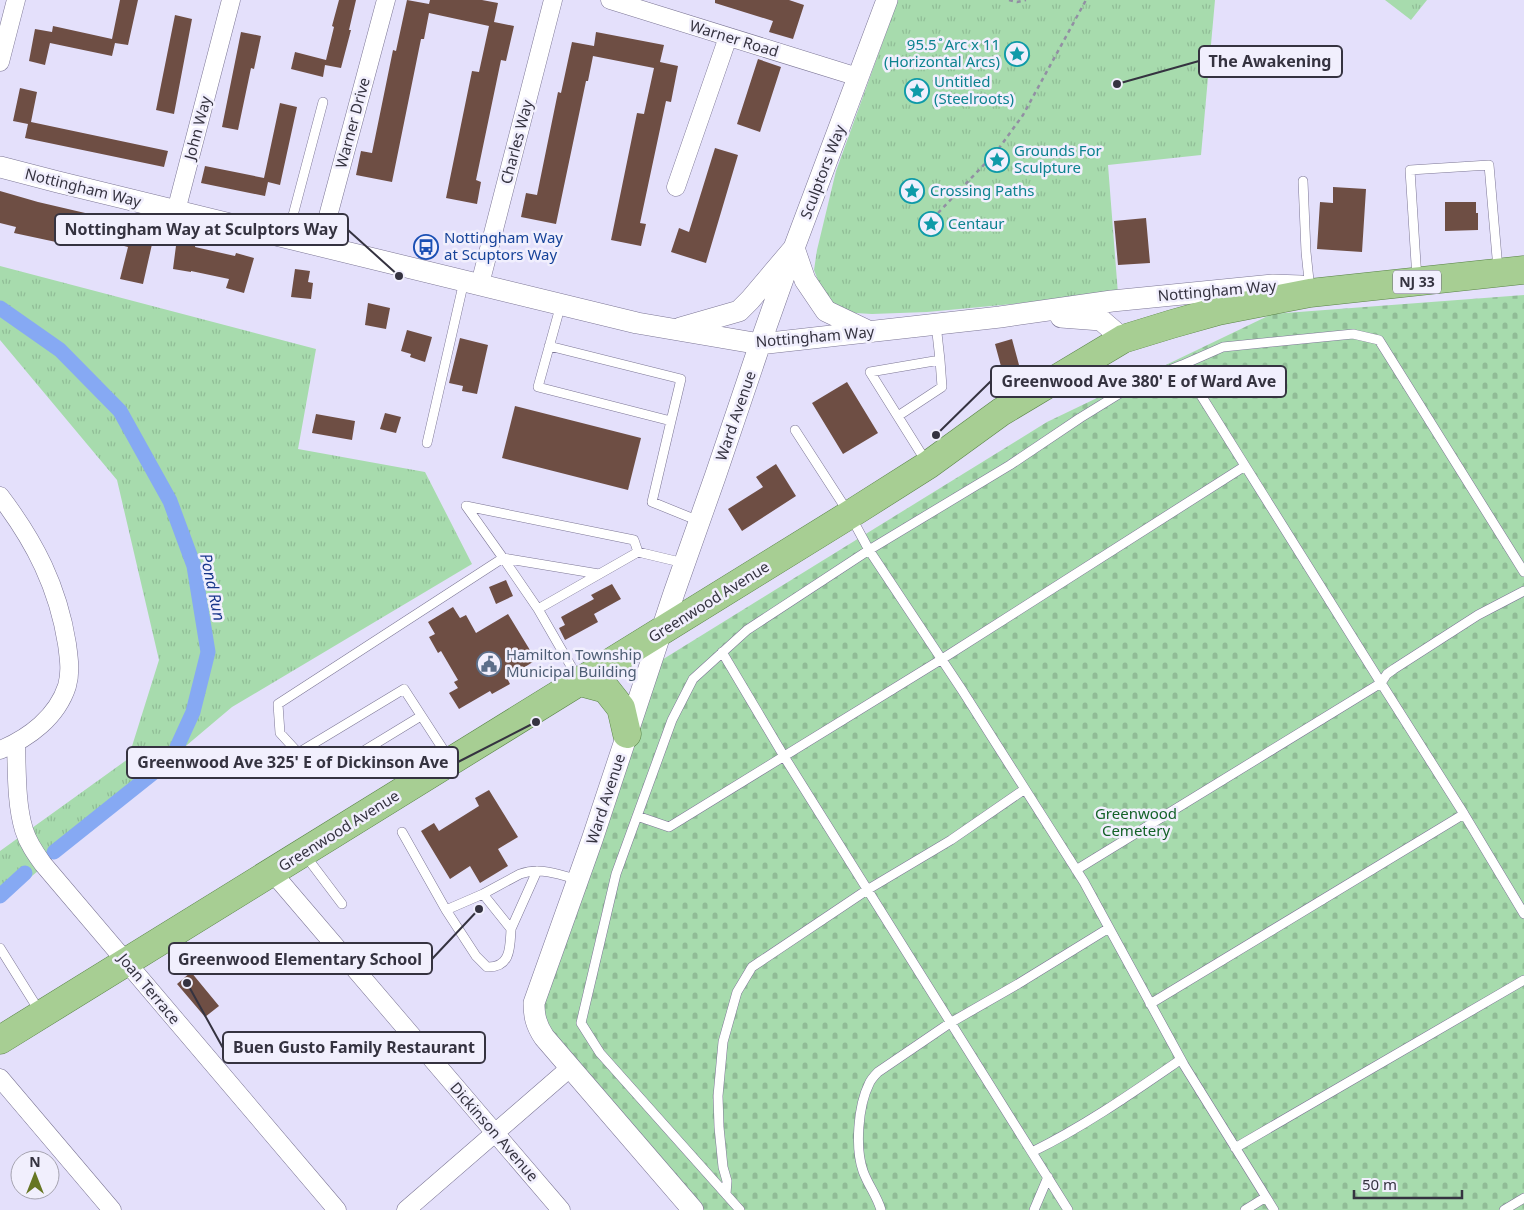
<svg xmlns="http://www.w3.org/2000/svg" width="1524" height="1210" viewBox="0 0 1524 1210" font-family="'Noto Sans',sans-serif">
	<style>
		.cemetery { fill: url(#cemetery-stones) }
		.park { fill: url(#park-tufts) }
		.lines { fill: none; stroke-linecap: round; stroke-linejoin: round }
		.canal { stroke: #86a9f3; stroke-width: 15 }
		.building { fill: #6e4e44 }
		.service-casing { stroke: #7c7695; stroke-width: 10 }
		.minor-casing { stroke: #7c7695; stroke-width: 19 }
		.tertiary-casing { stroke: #7c7695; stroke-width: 22 }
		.primary-casing { stroke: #598347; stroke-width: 29 }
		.path { stroke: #928fa3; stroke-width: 2.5; stroke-dasharray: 4 4; stroke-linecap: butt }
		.service { stroke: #fff; stroke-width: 9 }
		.minor { stroke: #fff; stroke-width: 18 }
		.tertiary { stroke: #fff; stroke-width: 21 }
		.primary { stroke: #a7ce93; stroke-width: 28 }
		.labels { text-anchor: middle; stroke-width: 5; stroke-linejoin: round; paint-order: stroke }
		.shield { fill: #f1effd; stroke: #6d6b79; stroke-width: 1 }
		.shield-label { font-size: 14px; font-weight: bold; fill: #353340 }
		.street-label { font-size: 15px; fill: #353340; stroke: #f1effd }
		.culture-label { font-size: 15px; fill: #0d838f; stroke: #f1effd; text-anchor: start }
		.transit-label { font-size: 15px; fill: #164399; stroke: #f1effd; text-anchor: start }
		.service-label { font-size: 15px; fill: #4e5e75; stroke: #f1effd; text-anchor: start }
		.park-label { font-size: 15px; fill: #146229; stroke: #f1effd }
		.water-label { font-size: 16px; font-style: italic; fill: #17368a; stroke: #f1effd }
		.leader { fill: none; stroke: #353340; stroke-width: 2 }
		.callout-dot { fill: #353340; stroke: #f1effd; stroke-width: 2 }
		.callout { fill: #f1effd; stroke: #353340; stroke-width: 2 }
		.callout-label { font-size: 16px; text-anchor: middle; font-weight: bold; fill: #353340 }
	</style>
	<defs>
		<pattern id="cemetery-stones" width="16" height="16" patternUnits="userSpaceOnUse" patternTransform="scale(1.25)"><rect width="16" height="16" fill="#a7dbad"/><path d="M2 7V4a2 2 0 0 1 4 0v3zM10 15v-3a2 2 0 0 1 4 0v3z" fill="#90bc96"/></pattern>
		<pattern id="park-tufts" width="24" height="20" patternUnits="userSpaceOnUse" patternTransform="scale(1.25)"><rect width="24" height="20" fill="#a7dbad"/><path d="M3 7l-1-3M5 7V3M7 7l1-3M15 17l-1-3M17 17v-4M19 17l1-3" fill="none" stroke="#90bc96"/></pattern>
	</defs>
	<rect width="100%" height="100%" fill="#e4e0fb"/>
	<path class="cemetery" d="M1524,295V1210H695L527,1010L644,671L1047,422L1272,314Z"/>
	<path class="park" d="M898,0H1215L1201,155L1108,165L1118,294L927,312L872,314L855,313L833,304L822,291L814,270L817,250L836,171Z
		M1385,0H1427L1411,20Z
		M0,266L316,349L298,449L425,472L472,564L232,707L0,903V851L128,759L159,660L117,480L0,340Z"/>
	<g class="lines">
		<path class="canal" d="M0,308L60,350L120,411L170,501L194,566L208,652L193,712L172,758L54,852
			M0,896L25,873"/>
	</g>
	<path class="building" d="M120,0H138L128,45L115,43L112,56L50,43L45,65L29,61L35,29L52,32L53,26L112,39Z
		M339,0H356L349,30H351L341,68L325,65L323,77L291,69L295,52L326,60L334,27L332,26Z
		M407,0L429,4L430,0H482L498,3L494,22L514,26L506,61L501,60L476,180L481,182L477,204L446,198L472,71L479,72L489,26L429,13L424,39H421L392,182L356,175L361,151L372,153L393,50L396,51Z
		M715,0H789L804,5L793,39L769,32L773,21L715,3Z
		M175,15L192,19L174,114L156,110Z
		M241,32L261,36L254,69L251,68L238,130L222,127Z
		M596,32L664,45L660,62L678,66L671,102L666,101L640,223L646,224L641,246L611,240L637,113L644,114L654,68L593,56L588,81H586L556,224L521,217L526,193L537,195L558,92L561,93L572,42L594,46Z
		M758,59L781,67L760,132L737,124Z
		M20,88L37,92L31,122L168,151L164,167L25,138L28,124L13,121Z
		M280,103L297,107L280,185L268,182L265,196L201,183L205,166L264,178Z
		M715,148L738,155L706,263L671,252L679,228L689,232Z
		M1333,187L1366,189L1362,252L1317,249L1320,202L1333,203Z
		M0,191L38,202L98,216L97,222L131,231L133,226L155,231L143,284L120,279L128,247L93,238L92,243L57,234L56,242L14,233L16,227L0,223Z
		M1445,202H1476V213H1478V230L1445,231Z
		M1146,218L1150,263L1118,265L1114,221Z
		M177,238L196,241L195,247L235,256L236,253L254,258L244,293L226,288L229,279L191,271V272L173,269Z
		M295,269L310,271L308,282L313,283L311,299L291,297Z
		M368,303L390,308L386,329L365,325Z
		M407,330L432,337L425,362L410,357L411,354L401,351Z
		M460,338L488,345L477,394L462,391L463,386L449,383Z
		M1012,339L1019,365L1002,370L995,344Z
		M847,382L878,433L843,454L812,403Z
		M515,406L641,438L628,490L502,458Z
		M385,413L401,417L396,433L380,429Z
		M316,414L355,421L352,440L312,433Z
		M776,464L796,496L742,531L728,509L763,487L756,477Z
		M506,580L513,596L496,604L489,587Z
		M612,584L621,599L594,614L598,622L565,640L559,628L565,625L561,617L594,599L591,595Z
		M453,607L460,618L466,615L476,633L508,614L536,660L507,678L510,684L492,694L490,691L459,709L449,693L458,688L454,682L458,680L441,651L438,653L429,637L435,634L428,622Z
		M489,790L518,837L498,849L508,866L480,883L470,866L450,879L421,831L434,823L439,831L479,806L475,798Z
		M191,972L219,1006L205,1017L177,984Z"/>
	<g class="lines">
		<defs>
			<path id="service" d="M1303,181L1306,252L1310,290
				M287,238L323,102
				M1417,279L1410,170L1489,165L1498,269
				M561,304L538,387L671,421L652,502L699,521
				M549,346L681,379L671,421
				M1182,365L1381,683
				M898,416L942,387L940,360
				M795,430L850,515L869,550L962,690L1084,882L1184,1065L1266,1197
				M427,443L464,281
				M927,463L870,372L940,360L936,324
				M599,574L503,558L466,506L634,540L638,552
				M538,609L638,552L684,563
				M722,652L785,758L1068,1210
				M1381,683L1387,674L1394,669L1478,615L1524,591
				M421,716L334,769L312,768L280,733L278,704L503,558L538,609L579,680
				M298,753L404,689L450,760
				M1464,814L1524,914
				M637,816L669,827L942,659L1245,466
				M402,832L446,910L483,894L520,874C540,867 559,874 578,880
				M305,855L342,904
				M1076,870L1381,683L1464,814L1150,1004
				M483,894L511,929L537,871
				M446,910L476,956L487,967C511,968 510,947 511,929
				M0,948L40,1012
				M1235,1148L1524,980
				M1032,1152C1085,1126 1132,1093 1180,1060
				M726,1194L727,1181L723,1167L719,1127L718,1096L723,1042L737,992L752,967L867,890L951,840L1025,789
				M740,1210L600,1053L581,1023L616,874L672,720L693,679L747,630L869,550L1010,465L1080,418L1135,384L1182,365L1223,347L1353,334L1379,340L1524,572
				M881,1210C877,1196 868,1185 863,1171C855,1148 858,1106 869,1084C871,1079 875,1075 878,1072L950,1023L1018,984L1109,928
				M1034,1210L1048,1177
				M1245,1210L1266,1197L1274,1210
				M1504,1210L1524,1198"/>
			<path id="minor" d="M610,0L858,77
				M0,62L16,0
				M676,187L728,37
				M176,211L231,0
				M320,246L386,0
				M480,284L553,0
				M0,496C35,542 58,587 67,644C69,659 71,672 67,686C57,717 29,738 0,750
				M16,744C17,771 16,804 24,830C28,843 35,853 43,864L337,1210
				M272,872L561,1210
				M0,1078L112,1210
				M406,1210L571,1067"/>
			<path id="tertiary" d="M0,167L58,182L637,323L760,344L1000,317L1112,301L1273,285L1301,286L1306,290
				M1061,317L1101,320L1123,339
				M680,328L739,311L750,300L794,248L805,280L826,311L870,332
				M693,1210L544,1037C536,1025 534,1016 534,1003L592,840L674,593L715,477L760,344L794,248L887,0"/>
			<path id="primary" d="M580,682L606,689L621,708L627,734
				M0,1040L857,510L928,465L1001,412L1123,339L1172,324L1218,311L1310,293L1524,270"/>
		</defs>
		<use href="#service" class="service-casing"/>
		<use href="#minor" class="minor-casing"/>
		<use href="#tertiary" class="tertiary-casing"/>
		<use href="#primary" class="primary-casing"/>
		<path class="path" d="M1009,0L1017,2L1026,0
			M938,213L997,151L1023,115L1086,0"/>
		<use href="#service" class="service"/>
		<use href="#minor" class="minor"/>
		<use href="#tertiary" class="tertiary"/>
		<use href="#primary" class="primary"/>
	</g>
	<defs>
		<symbol id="sight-ring" viewBox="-11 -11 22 22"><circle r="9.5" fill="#f1effd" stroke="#0f9aa8" stroke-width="1.5"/><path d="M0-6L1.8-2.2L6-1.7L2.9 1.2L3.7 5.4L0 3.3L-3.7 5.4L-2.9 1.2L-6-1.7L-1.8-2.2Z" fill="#0f9aa8"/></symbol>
		<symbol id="bus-ring" viewBox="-11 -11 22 22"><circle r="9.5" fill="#f1effd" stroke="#1a4fb4" stroke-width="1.5"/><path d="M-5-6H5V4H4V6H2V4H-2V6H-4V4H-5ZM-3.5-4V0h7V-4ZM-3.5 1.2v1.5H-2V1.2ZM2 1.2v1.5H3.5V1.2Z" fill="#1a4fb4"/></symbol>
		<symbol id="civic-ring" viewBox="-11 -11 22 22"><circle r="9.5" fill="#f1effd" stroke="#5c6f8a" stroke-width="1.5"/><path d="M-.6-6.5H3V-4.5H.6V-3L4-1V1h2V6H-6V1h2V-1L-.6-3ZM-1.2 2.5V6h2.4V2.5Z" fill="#5c6f8a"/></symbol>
	</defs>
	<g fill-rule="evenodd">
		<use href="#sight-ring" x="1003" y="40" width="28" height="28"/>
		<use href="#sight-ring" x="903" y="77" width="28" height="28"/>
		<use href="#sight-ring" x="983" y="146" width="28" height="28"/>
		<use href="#sight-ring" x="898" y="177" width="28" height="28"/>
		<use href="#sight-ring" x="917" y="210" width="28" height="28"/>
		<use href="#bus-ring" x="412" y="233" width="28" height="28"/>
		<use href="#civic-ring" x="475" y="650" width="28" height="28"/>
	</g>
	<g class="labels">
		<rect class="shield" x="1393" y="270.5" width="48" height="23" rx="4"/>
		<g class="shield-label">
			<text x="1417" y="287">NJ 33</text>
		</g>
		<g class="street-label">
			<text transform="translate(734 39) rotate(17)" y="5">Warner Road</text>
			<text transform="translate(353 123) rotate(-75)" y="5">Warner Drive</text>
			<text transform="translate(198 128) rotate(-75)" y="5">John Way</text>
			<text transform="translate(517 142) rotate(-75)" y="5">Charles Way</text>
			<text transform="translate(823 172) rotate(-69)" y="5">Sculptors Way</text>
			<text transform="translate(83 188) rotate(14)" y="5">Nottingham Way</text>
			<text transform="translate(1217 291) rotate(-5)" y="5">Nottingham Way</text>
			<text transform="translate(815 337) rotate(-5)" y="5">Nottingham Way</text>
			<text transform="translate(736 416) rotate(-71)" y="5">Ward Avenue</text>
			<text transform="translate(709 602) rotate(-32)" y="5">Greenwood Avenue</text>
			<text transform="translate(606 799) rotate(-72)" y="5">Ward Avenue</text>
			<text transform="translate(339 831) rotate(-32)" y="5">Greenwood Avenue</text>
			<text transform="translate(149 989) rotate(50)" y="5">Joan Terrace</text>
			<text transform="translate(494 1132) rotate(49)" y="5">Dickinson Avenue</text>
		</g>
		<g class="culture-label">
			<text x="1000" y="50" text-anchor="end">95.5 ̊ Arc x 11<tspan x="1000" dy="17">(Horizontal Arcs)</tspan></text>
			<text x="934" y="87">Untitled<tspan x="934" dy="17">(Steelroots)</tspan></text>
			<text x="1014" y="156">Grounds For<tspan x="1014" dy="17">Sculpture</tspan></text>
			<text x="930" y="196">Crossing Paths</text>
			<text x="948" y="229">Centaur</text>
		</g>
		<g class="transit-label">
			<text x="444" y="243">Nottingham Way<tspan x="444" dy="17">at Scuptors Way</tspan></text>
		</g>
		<g class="service-label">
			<text x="506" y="660">Hamilton Township<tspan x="506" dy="17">Municipal Building</tspan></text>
		</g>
		<g class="park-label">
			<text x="1136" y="819">Greenwood<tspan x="1136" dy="17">Cemetery</tspan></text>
		</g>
		<g class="water-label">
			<text transform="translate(213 587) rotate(78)" y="6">Pond Run</text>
		</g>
	</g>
	<path class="leader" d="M1117 84L1199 61M399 276L348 230M936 435L991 381M536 722L458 762M479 909L432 959M187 983L223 1048"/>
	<g class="callout-dot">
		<circle cx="1117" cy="84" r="5"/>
		<circle cx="399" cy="276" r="5"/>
		<circle cx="936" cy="435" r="5"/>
		<circle cx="536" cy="722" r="5"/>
		<circle cx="479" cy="909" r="5"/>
		<circle cx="187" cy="983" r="5"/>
	</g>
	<g class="callout">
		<rect x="1199" y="46" width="143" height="31" rx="5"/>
		<rect x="55" y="214" width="293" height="31" rx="5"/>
		<rect x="991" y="366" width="295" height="31" rx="5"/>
		<rect x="127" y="747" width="331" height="31" rx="5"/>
		<rect x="169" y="943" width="263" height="31" rx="5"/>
		<rect x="223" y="1032" width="262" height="31" rx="5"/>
	</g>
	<g class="callout-label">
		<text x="1270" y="67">The Awakening</text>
		<text x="201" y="235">Nottingham Way at Sculptors Way</text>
		<text x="1139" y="387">Greenwood Ave 380' E of Ward Ave</text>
		<text x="293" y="768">Greenwood Ave 325' E of Dickinson Ave</text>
		<text x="300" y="965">Greenwood Elementary School</text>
		<text x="354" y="1053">Buen Gusto Family Restaurant</text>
	</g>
	<g transform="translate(35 1175)"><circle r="24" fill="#f1effd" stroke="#a6a4b1"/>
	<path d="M0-4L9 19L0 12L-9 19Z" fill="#667623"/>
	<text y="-8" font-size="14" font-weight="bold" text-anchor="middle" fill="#353340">N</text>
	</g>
	<path d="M1354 1190v8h108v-8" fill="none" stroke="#353340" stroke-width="2.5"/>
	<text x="1362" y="1190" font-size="15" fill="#353340" stroke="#f1effd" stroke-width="4" paint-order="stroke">50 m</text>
</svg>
